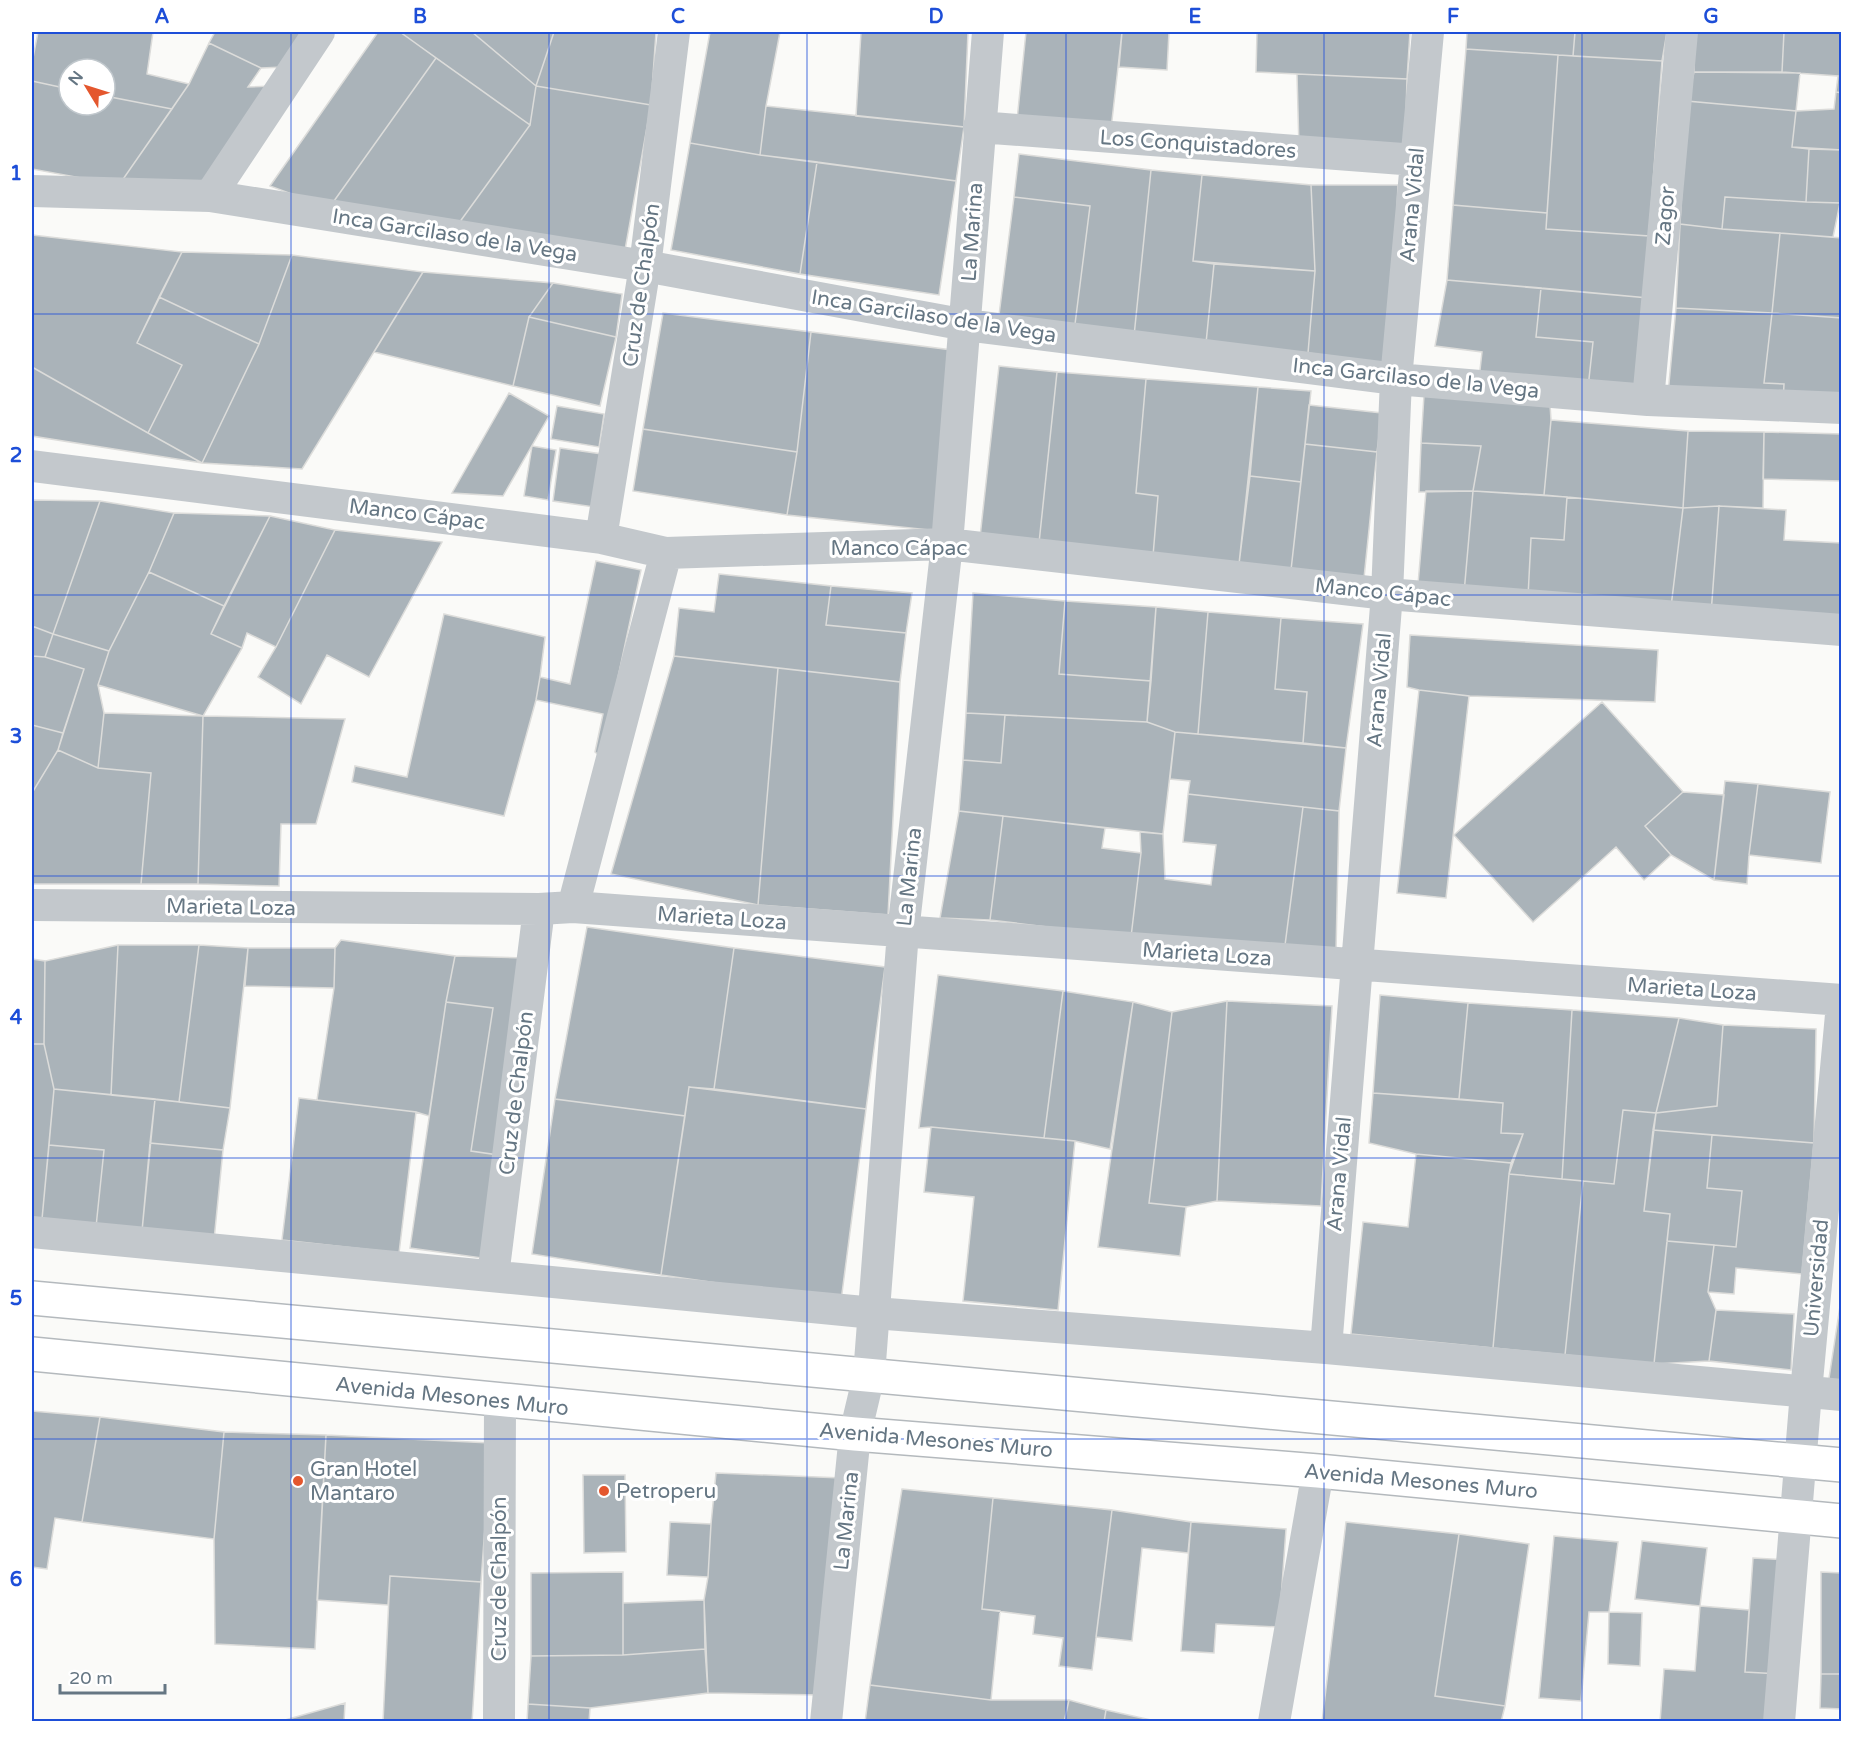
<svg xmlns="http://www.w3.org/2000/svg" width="1873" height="1753" viewBox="0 0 1873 1753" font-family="'Varela Round',sans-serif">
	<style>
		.building { fill: #aab3b9; stroke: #dcdcda; stroke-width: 1.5 }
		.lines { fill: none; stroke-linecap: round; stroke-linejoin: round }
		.trunk-casing { stroke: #b4b9bd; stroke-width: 36 }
		.minor { stroke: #c3c8cc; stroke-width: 32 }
		.trunk { stroke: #fff; stroke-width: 33 }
		.grid { fill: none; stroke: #1d4ed8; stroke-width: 1.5; stroke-opacity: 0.55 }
		.poi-dot { fill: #e4572e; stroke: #fff; stroke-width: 2 }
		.labels { text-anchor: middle; stroke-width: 6; stroke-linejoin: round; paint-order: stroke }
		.street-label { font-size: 21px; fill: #657683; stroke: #fff }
		.poi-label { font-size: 21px; fill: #657683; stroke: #fff; text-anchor: start }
		.neatline { fill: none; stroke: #1d4ed8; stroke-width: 2 }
		.grid-label { font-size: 20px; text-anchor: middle; font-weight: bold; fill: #1d4ed8 }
	</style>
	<rect width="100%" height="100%" fill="#fafaf8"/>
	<path class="building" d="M38,32H153L147,74L189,84L172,109L105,96V69H69V89L32,81V63Z
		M215,32H309L284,67L261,68L209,43Z
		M378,32H400L436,58L329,208L270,186Z
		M400,32H472L536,86L530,125Z
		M472,32H554L536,86Z
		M554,32H656L651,105L536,86Z
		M710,32H780L766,106L760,155L690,143Z
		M861,32H968L964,127L856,116Z
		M1026,32H1122L1111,129L1017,120Z
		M1122,32H1169L1167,70L1119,67Z
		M1257,32H1410L1407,79L1256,72Z
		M1467,32H1575L1573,56L1466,49Z
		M1575,32H1667L1662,61L1573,56Z
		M1694,32H1784L1782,72H1694Z
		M1784,32H1842V93L1836,92L1838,76L1782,72Z
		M209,43L261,68L248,87L273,86L213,183L119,185L189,84Z
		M1466,49L1558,55L1547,213L1453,205Z
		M1558,55L1662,61L1649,236L1546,229Z
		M436,58L530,125L459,223L329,208Z
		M1694,72L1800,73L1796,111L1687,101Z
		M1297,74L1407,79L1405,149L1299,148Z
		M32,81L69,89V105H105V96L172,109L119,185L32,169Z
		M536,86L651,105L625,250L459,223L530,125Z
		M1836,92L1842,93V150L1792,147L1796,111L1834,109Z
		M1687,101L1796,111L1792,147L1809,149L1806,202L1725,197L1722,229L1680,224Z
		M766,106L964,127L956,181L760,155Z
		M690,143L760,155L817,162L800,274L671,250Z
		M1809,149L1842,150V203L1806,202Z
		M1019,154L1151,170L1134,336L1074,332L1090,206L1014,197Z
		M817,162L956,181L939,295L800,274Z
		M1151,170L1202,175L1193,261L1214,264L1206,343L1134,336Z
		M1202,175L1311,185L1315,271L1193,261Z
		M1311,185H1398L1390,365L1308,353L1315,271Z
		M1014,197L1090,206L1074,332L998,323Z
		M1725,197L1806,202L1840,203L1833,237L1722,229Z
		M1453,205L1547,213L1546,229L1649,236L1648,298L1447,280Z
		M1680,224L1722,229L1780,233L1772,313L1676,308Z
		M1780,233L1842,238V318L1772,313Z
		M32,235L182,252L137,343L182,365L148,433L32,367Z
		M182,252L292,255L259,344L159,297Z
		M292,255L423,272L302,469L202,463L259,344Z
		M1214,264L1315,271L1308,353L1206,343Z
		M423,272L553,283L529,317L513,386L374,352Z
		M1447,280L1541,288L1536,337L1593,342L1588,388L1479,379L1482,352L1435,346Z
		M553,283L622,294L616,337L529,317Z
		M1541,288L1648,298L1643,393L1588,388L1593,342L1536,337Z
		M159,297L259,344L202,463L148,433L182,365L137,343Z
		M1676,308L1772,313L1764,383L1784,384L1783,403L1668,394Z
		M663,313L811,332L797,452L643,429Z
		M1772,313L1842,318V406L1783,403L1784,384L1764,383Z
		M529,317L616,337L600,406L513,386Z
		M811,332L952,350L939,531L787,515L797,452Z
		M999,366L1057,372L1039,543L980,537Z
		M32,367L148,433L202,463L32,436Z
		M1057,372L1146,379L1136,493L1158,496L1153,556L1039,543Z
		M1146,379L1258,387L1239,564L1153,556L1158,496L1136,493Z
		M1258,387L1311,391L1301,482L1250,476Z
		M509,393L549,416L503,496L452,493Z
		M1424,395L1550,404L1551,420L1544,495L1473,491L1481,446L1421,443Z
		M1309,405L1382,413L1377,452L1305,444Z
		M557,406L604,414L599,447L551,439Z
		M1551,420L1688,431L1683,508L1544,495Z
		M643,429L797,452L787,515L633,491Z
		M1688,431L1764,432L1763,508L1719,506L1683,508Z
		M1764,432L1842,434V481L1763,479Z
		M1421,443L1481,446L1473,491L1419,492Z
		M1305,444L1377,452L1364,578L1291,570Z
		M532,446L556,450L548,500L524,496Z
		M560,448L602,454L594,507L553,501Z
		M1250,476L1301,482L1291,570L1239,564Z
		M1426,491H1473L1464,593L1418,584Z
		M1473,491L1567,497L1564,540L1531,538L1528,597L1464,593Z
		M1567,497L1683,508L1671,607L1528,597L1531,538L1564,540Z
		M32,500L100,501L53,634L32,626Z
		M100,501L174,513L149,572L109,651L53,634Z
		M1719,506L1711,614L1671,607L1683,508Z
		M1719,506L1786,510L1784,540L1842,543V622L1711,614Z
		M174,513L270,516L224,606L149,572Z
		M270,516L335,530L276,647L247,633L242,648L211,634Z
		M335,530L442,542L369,677L327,655L301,704L258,677L276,647Z
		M596,561L641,570L601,757L595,752L603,714L536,700L540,677L570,684Z
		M149,572L224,606L211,634L242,648L203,716L98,685L109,651Z
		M719,574L831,586L826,625L906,633L900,682L674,656L679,608L714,612Z
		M831,586L912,593L906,633L826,625Z
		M973,593L1065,601L1059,674L1151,681L1147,722L966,713Z
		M1065,601L1156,607L1151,681L1059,674Z
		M1156,607L1208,612L1198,734L1175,732L1147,722Z
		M1208,612L1281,618L1275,689L1307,692L1303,743L1198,734Z
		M444,614L545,637L540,677L536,700L504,816L352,782L355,766L407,777Z
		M1281,618L1363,624L1346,748L1303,743L1307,692L1275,689Z
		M32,626L53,634L45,657L32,656Z
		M53,634L109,651L98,685L104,713L98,768L58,750L84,669L45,657Z
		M1410,635L1658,650L1655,702L1469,696L1419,690L1407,687Z
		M32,656L45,657L84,669L63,733L32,725Z
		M674,656L778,668L758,905L611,874Z
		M778,668L900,682L888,915L758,905Z
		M1419,690L1469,696L1446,898L1397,893Z
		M1602,702L1683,792L1645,826L1671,855L1644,880L1616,847L1533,922L1454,835Z
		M104,713L203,716L198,884H141L151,773L98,768Z
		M966,713L1005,715L1001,763L963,760Z
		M1005,715L1147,722L1175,732L1163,834L959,811L963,760L1001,763Z
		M203,716L345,719L316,824H281L279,886L198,884Z
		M32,725L63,733L58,750L32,793Z
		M1175,732L1346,748L1339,811L1188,794L1190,781L1170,779Z
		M58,750L98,768L151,773L141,884H32V793Z
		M1725,781L1758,784L1749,855L1747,884L1714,880Z
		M1758,784L1830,792L1821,863L1749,855Z
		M1683,792L1724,795L1714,880L1671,855L1645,826Z
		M1188,794L1303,807L1284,953L1131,937L1141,853L1140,832L1163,834L1165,879L1211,885L1216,845L1183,842Z
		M1303,807L1339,811L1336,952L1284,953Z
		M959,811L1003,816L990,920L940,918Z
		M1003,816L1105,828L1102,848L1141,853L1131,937L990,920Z
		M587,927L734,948L714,1089L689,1087L685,1116L555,1099Z
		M341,940L455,956L446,1002L429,1116L416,1112L317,1100L334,988L335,948Z
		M118,945H199L179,1102L111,1095Z
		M118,945L111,1095L54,1089L44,1044L45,961Z
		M199,945L248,948L230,1108L179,1102Z
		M248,948H335L334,988L245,986Z
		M734,948L885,967L866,1109L714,1089Z
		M455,956L525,958L498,1155L471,1151L493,1008L446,1002Z
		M32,959L45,961L44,1044H32Z
		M938,975L1063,991L1044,1138L931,1127L919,1128Z
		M1063,991L1133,1002L1110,1149L1075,1141L1044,1138Z
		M1380,995L1468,1003L1459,1099L1373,1093Z
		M1227,1001L1332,1006L1321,1206L1217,1201Z
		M1227,1001L1217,1201L1186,1207L1149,1203L1172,1012Z
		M446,1002L493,1008L471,1151L498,1155L482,1258L410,1248Z
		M1133,1002L1172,1012L1149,1203L1186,1207L1180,1256L1098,1247Z
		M1468,1003L1572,1010L1562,1179L1509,1174L1523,1134L1501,1133L1503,1103L1459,1099Z
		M1572,1010L1679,1018L1656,1113L1623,1110L1614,1184L1562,1179Z
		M1679,1018L1723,1025L1717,1106L1656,1113Z
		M1723,1025L1816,1029L1814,1143L1653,1130L1656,1113L1717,1106Z
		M32,1044H44L54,1089L42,1219L32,1218Z
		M689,1087L866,1109L841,1301L661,1275Z
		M54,1089L155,1099L142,1231L96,1227L104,1150L49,1145Z
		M1373,1093L1503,1103L1501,1133L1523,1134L1511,1163L1416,1154L1369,1143Z
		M299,1098L416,1112L399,1253L282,1240Z
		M155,1099L230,1108L223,1150L150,1143Z
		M555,1099L685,1116L661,1275L532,1254Z
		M1623,1110L1656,1113L1644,1211L1670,1214L1654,1364L1565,1355L1583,1181L1614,1184Z
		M931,1127L1075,1141L1058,1310L963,1301L974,1197L924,1192Z
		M1653,1130L1712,1135L1707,1188L1742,1191L1736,1247L1667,1241L1670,1214L1644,1211Z
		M1712,1135L1814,1143L1802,1274L1736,1268L1734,1294L1708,1292L1714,1245L1736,1247L1742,1191L1707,1188Z
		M150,1143L223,1150L214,1240L142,1231Z
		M49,1145L104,1150L96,1227L42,1219Z
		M1416,1154L1511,1163L1509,1174L1493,1348L1351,1334L1363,1222L1408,1227Z
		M1509,1174L1583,1181L1565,1355L1493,1348Z
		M1667,1241L1714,1245L1708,1292L1716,1310L1709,1361L1654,1364Z
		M1842,1293V1385H1828Z
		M1716,1310L1794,1314L1791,1370L1709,1361Z
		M32,1411L100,1417L82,1522L55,1518L47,1569L32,1567Z
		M100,1417L224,1432L214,1539L82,1522Z
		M224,1432L326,1435L315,1649L215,1644L214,1539Z
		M326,1435L491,1443L481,1582L390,1576L388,1605L317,1600Z
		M716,1473L842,1478L821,1695L708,1693L704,1600L708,1577L711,1524Z
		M583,1475H625L626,1552L584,1553Z
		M902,1489L993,1498L982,1609L1000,1611L991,1700L870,1685Z
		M993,1498L1112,1510L1092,1670L1059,1666L1063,1638L1033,1634L1035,1616L982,1609Z
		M1112,1510L1191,1522L1188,1553L1142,1548L1132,1641L1096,1637Z
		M670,1522L711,1524L708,1577L667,1575Z
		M1191,1522L1286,1529L1279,1627L1216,1624L1214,1653L1181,1651Z
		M1346,1522L1459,1534L1435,1696L1505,1706L1501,1722H1322Z
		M1459,1534L1529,1544L1505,1706L1435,1696Z
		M1554,1536L1618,1542L1609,1612H1589L1581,1701L1539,1698Z
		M1642,1541L1707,1548L1700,1606L1635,1599Z
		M1753,1558L1788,1560L1780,1674L1745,1672Z
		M623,1572V1655L531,1656V1573Z
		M1821,1572L1842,1573V1674H1821Z
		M390,1576L481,1582L472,1722H383Z
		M704,1600L705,1649L623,1655V1603Z
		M1700,1606L1749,1610L1745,1672L1780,1674L1777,1722H1660L1664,1669L1695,1671Z
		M1609,1612L1642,1613L1640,1666L1608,1664Z
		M705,1649L708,1693L590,1708L528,1704L531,1656L623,1655Z
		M1821,1674H1842V1709L1820,1708Z
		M870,1685L991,1700H1069L1064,1722H865Z
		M1069,1700L1106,1710L1104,1722H1064Z
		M345,1703L344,1722H278Z
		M528,1704L590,1708L589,1722H527Z
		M1106,1710L1160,1722H1104Z"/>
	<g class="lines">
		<defs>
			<path id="trunk" d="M32,1298L1842,1465
				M32,1354L855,1434L1318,1471L1842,1521"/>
		</defs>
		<use href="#trunk" class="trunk-casing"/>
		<path class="minor" d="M979,127L1416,160
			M32,191L210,196L645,266L966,325L1396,379L1648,400L1842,408
			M210,196L319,32
			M1648,400L1682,32
			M32,466L601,538L666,553L947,544L1387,594L1842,630
			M601,538L645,266L674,32
			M32,905L539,909L573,907L1842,1000
			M573,907L666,553
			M32,1232L874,1313L1326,1348L1842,1395
			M493,1276L539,909
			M1326,1348L1387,594L1396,379L1428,32
			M499,1722L500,1401
			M826,1722L855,1434L869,1375L903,932L947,544L988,32
			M1274,1722L1318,1471
			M1779,1722L1806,1392L1842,1004"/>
		<use href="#trunk" class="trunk"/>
	</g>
	<path class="grid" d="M291,32V1722M549,32V1722M807,32V1722M1066,32V1722M1324,32V1722M1582,32V1722M32,314H1842M32,595H1842M32,876H1842M32,1158H1842M32,1439H1842"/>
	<g class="poi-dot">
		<circle cx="298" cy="1481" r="6"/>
		<circle cx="604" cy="1491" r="6"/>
	</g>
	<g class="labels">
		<g class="street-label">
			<text transform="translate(1198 144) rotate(4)" y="7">Los Conquistadores</text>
			<text transform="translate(1412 205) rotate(-85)" y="7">Arana Vidal</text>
			<text transform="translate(1665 216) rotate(-85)" y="7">Zagor</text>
			<text transform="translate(972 232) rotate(-86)" y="7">La Marina</text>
			<text transform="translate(455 235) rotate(9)" y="7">Inca Garcilaso de la Vega</text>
			<text transform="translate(641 285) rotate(-82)" y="7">Cruz de Chalpón</text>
			<text transform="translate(934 316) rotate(9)" y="7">Inca Garcilaso de la Vega</text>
			<text transform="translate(1416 378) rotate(6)" y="7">Inca Garcilaso de la Vega</text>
			<text transform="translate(417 514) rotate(7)" y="7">Manco Cápac</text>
			<text x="899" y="555">Manco Cápac</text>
			<text transform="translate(1383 592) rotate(6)" y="7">Manco Cápac</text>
			<text transform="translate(1379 690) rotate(-85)" y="7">Arana Vidal</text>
			<text transform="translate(909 877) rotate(-84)" y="7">La Marina</text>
			<text transform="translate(231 907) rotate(1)" y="7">Marieta Loza</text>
			<text transform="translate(722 918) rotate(4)" y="7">Marieta Loza</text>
			<text transform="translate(1207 954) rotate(4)" y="7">Marieta Loza</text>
			<text transform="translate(1692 989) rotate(4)" y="7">Marieta Loza</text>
			<text transform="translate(516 1093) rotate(-83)" y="7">Cruz de Chalpón</text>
			<text transform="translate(1339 1174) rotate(-85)" y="7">Arana Vidal</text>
			<text transform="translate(1816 1278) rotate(-85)" y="7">Universidad</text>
			<text transform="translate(452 1396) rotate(6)" y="7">Avenida Mesones Muro</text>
			<text transform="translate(936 1440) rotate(5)" y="7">Avenida Mesones Muro</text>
			<text transform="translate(1421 1481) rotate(5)" y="7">Avenida Mesones Muro</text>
			<text transform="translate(846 1521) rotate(-84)" y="7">La Marina</text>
			<text transform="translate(499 1579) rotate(-90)" y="7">Cruz de Chalpón</text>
		</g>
		<g class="poi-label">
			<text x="310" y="1476">Gran Hotel<tspan x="310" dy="24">Mantaro</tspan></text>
			<text x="616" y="1498">Petroperu</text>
		</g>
	</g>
	<rect width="1873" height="1753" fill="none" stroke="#ffffff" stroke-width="66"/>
	<g transform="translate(87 87) rotate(308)"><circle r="28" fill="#ffffff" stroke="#c1c8cd" stroke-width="1.5"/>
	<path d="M0-4.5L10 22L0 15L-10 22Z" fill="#e4572e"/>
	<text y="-9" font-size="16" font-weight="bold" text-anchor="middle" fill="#657683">N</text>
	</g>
	<path d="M60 1684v9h105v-9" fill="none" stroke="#657683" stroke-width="3"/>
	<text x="69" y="1684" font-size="18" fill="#657683" stroke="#ffffff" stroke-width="4.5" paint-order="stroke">20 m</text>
	<rect x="33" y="33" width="1807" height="1687" class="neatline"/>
	<g class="grid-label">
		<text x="162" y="23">A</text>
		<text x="420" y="23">B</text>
		<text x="678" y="23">C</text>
		<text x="936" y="23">D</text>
		<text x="1195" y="23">E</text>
		<text x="1453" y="23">F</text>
		<text x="1711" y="23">G</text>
		<text x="16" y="180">1</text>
		<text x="16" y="462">2</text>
		<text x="16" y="743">3</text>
		<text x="16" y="1024">4</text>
		<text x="16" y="1305">5</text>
		<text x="16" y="1586">6</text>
	</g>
</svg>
